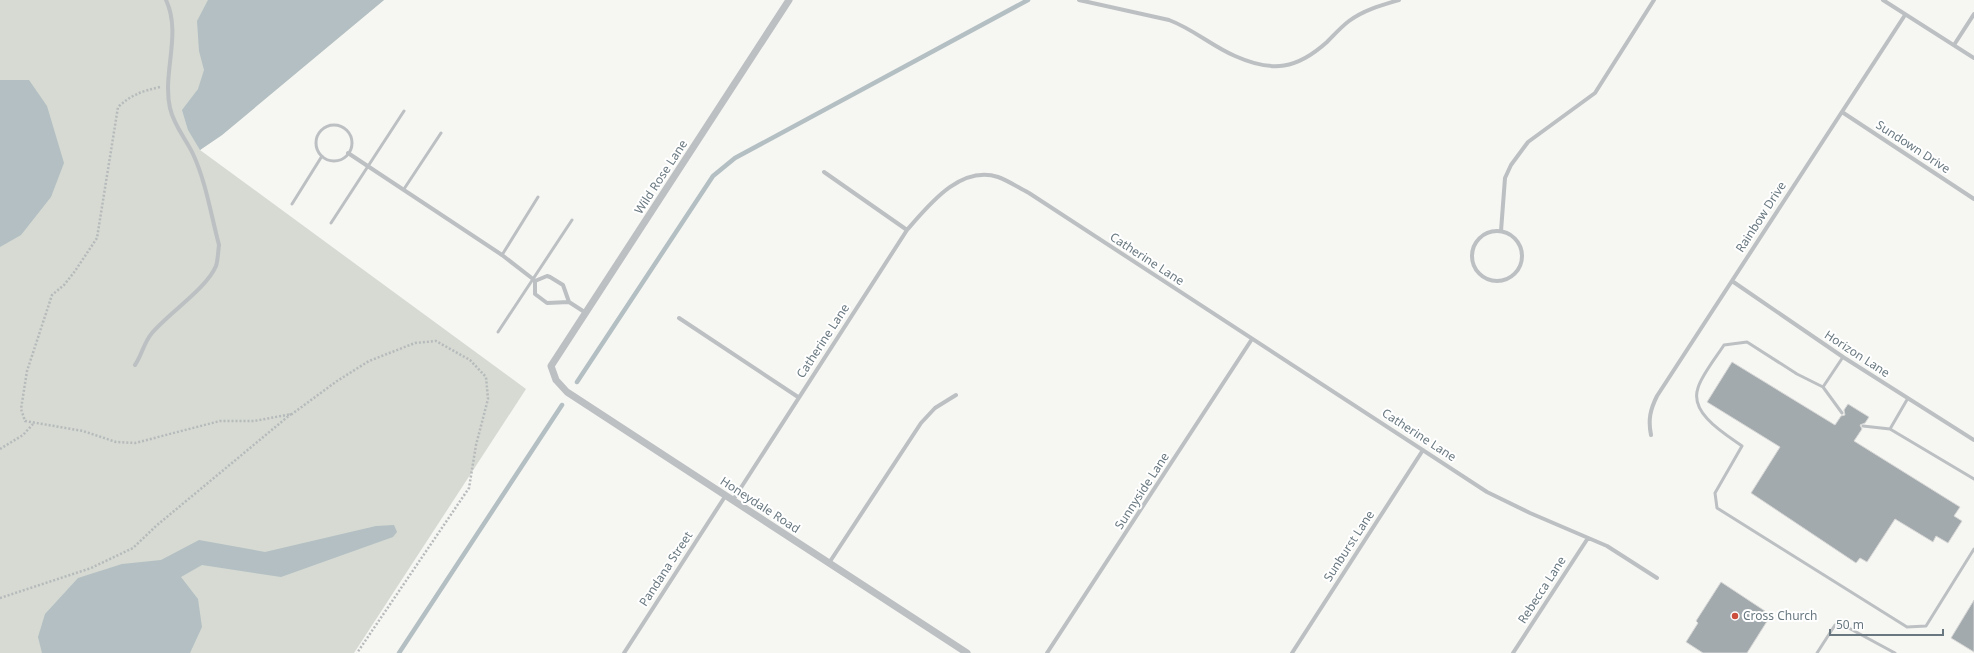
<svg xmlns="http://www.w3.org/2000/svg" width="1974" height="653" viewBox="0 0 1974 653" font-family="'Noto Sans',sans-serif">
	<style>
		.green { fill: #d6dad3 }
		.water { fill: #b3bfc2 }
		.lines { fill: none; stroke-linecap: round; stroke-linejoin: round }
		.stream { stroke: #b3bfc2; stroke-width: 4.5 }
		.building { fill: #a2aaae; stroke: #d7d7d6 }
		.path { stroke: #b6babb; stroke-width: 2.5; stroke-dasharray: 2 2; stroke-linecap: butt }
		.service { stroke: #bcc0c2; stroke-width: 3 }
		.minor { stroke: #bcc0c2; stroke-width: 4 }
		.tertiary { stroke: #bcc0c2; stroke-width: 7 }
		.poi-dot { fill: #cc4f3d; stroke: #fff; stroke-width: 1.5 }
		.labels { text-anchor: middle; stroke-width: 4; stroke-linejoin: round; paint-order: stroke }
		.street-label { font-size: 12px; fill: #697880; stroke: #fff }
		.poi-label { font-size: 12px; fill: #697880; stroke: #fff; text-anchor: start }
	</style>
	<rect width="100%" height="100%" fill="#f6f6f3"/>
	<path class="green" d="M0,0H384L222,135L200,150L526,389L354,653H0Z"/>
	<path class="water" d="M208,0H384L222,135L200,150L188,130L182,110L198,89L204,70L199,51L197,21Z
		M0,80H29L47,106L64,163L51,197L21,235L0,247Z
		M394,525L397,532L393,537L281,577L202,565L181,577L198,599L202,627L190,653H42L38,637L45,614L78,578L122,564L161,560L199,540L265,552L376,526Z"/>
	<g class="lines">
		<path class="stream" d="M577,382L713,176L735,158L1028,0
			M399,653L562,405"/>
	</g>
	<path class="building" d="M1732,362L1835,425L1841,416L1845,415L1844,410L1848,404L1869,417L1865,423L1860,425L1862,429L1854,441L1960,507L1954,516L1962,521L1948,543L1936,536L1933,542L1895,519L1867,562L1860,558L1856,563L1751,493L1780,447L1707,402Z
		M1721,582L1771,615L1747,653H1703L1686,642L1698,623L1696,621Z
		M1974,600V652L1951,638Z"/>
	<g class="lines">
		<path class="path" d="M160,87C142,91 131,95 118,107L97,238L75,271L64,285L52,295L27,371L21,409L25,421L83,431L116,442L135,443L220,421H254L292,414L337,381L369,361L415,343L436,341L470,360L486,377L488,399L476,445L469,488L357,653
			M0,449L23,435L33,424
			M0,598L91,568L133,548L156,526L291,414"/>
		<path class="service" d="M316 143a18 18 0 1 1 36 0a18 18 0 1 1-36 0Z
			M404,189L441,133
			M292,204L322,156
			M331,223L404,111
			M502,255L538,197
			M498,332L572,220
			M1823,387L1843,357
			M1842,413L1823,387L1797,374L1747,342L1724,345C1717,356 1701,376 1698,388C1689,413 1725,434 1742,446L1715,493L1717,508L1907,627L1926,626L1974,549
			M1863,426L1890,429L1908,398
			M1890,429L1974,479
			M1817,653L1835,625L1845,626L1895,653"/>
		<path class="minor" d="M1079,0L1169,20C1193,29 1212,46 1235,56C1273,73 1297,69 1327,42C1334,35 1341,27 1349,21C1364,10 1382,5 1399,0
			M1883,0L1974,58
			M1954,45L1974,14
			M1842,112L1974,199
			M348,153L502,255L533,279L535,281V294L547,303L569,302L586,313
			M824,172L907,230
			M1472 256a25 25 0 1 1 50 0a25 25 0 1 1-50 0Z
			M1501,231L1505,178L1511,165L1528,142L1595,93L1654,0
			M535,281L547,276L550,277L563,285L569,302
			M1732,281L1843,357L1974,440
			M679,318L798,397
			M135,365C142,355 144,342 152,333C170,312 206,289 216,266C218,260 218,252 219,245C211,215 206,182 193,154C186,139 174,126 170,108C162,73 182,34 166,0
			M1651,435C1648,420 1650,410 1657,396L1905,15
			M733,500L907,230C929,205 960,165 998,177C1009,181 1019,188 1029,193L1487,492L1530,513L1607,546L1657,578
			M829,563L921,423L935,408L956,395
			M624,653L726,495
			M1047,653L1252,339
			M1292,653L1423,450
			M1513,653L1588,538"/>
		<path class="tertiary" d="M789,0L551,366L556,380L567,392L967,653"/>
	</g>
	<circle class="poi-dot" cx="1735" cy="616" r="4"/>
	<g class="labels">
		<g class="street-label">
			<text transform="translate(1913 147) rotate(33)" y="4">Sundown Drive</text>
			<text transform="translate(661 177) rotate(-57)" y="4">Wild Rose Lane</text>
			<text transform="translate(1761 217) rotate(-57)" y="4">Rainbow Drive</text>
			<text transform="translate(1147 259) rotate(33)" y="4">Catherine Lane</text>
			<text transform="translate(823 341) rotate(-57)" y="4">Catherine Lane</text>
			<text transform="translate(1857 354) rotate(33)" y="4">Horizon Lane</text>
			<text transform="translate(1419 435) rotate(33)" y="4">Catherine Lane</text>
			<text transform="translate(1142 491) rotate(-57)" y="4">Sunnyside Lane</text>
			<text transform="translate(760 505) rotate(33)" y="4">Honeydale Road</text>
			<text transform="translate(1349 546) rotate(-57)" y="4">Sunburst Lane</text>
			<text transform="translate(666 569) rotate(-57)" y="4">Pandana Street</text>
			<text transform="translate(1542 590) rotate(-57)" y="4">Rebecca Lane</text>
		</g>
		<g class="poi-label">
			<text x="1743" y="620">Cross Church</text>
		</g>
	</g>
	<path d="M1830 629v6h113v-6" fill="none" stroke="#697880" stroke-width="2"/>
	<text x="1836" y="629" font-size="12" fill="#697880" stroke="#ffffff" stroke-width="3" paint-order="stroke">50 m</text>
</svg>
